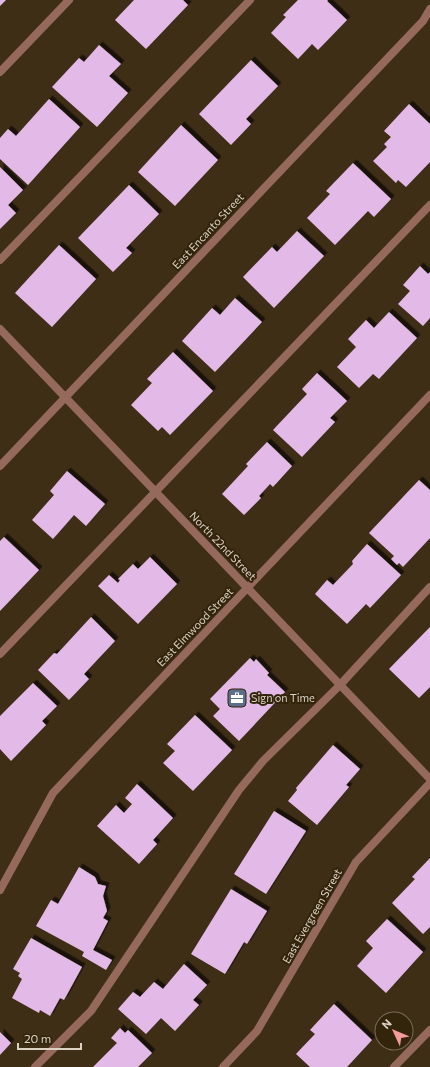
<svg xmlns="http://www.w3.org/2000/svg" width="430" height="1067" viewBox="0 0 430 1067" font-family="Commissioner,sans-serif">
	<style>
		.building { fill: #e3bae7; filter: url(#shadow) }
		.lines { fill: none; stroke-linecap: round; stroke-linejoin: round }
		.lane { stroke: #95695b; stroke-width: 8 }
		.street { stroke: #95695b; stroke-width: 8 }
		.labels { text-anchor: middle; stroke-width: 4; stroke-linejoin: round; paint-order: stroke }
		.street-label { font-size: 11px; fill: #dcd2c4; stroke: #33240c }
		.poi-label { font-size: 11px; fill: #dcd2c4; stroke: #33240c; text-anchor: start }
	</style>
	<defs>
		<filter id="shadow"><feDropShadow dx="3.5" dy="-3.5" stdDeviation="0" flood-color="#0009"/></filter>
	</defs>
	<rect width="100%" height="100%" fill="#3e2e16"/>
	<path class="building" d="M0,0H6L0,6Z
		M134,0H183L188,5L146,49L115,20Z
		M298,0H328L327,1L347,20L318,50L312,44L298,59L271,33L286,17L283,15Z
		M99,45L121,64L109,76L128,93L97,127L52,87L79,58L84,62Z
		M251,60L278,86L246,119L251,124L231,145L199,114Z
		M49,99L80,127L28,185L0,159V138L8,129L16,136Z
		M409,104L430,124V162L406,187L398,180L396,183L373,161L387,147L384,144L391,137L384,131Z
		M181,125L218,160L175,206L138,172Z
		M353,163L391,199L374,217L368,211L335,245L307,218L330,194L326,191Z
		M0,167L23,190L8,205L16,213L0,229Z
		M129,185L159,214L126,248L132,253L113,272L78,238Z
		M297,231L324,256L274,308L243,277L272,247L277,252Z
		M59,245L96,279L52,327L15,293Z
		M420,266L428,274L430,272V318L423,326L398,304L410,291L403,285Z
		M235,298L262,322L215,372L182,341L212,308L220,315Z
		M389,312L417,338L379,379L373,374L359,388L337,367L356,347L348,339L366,320L374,328Z
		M173,352L213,391L170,435L162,427L158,431L131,405L152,383L147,379Z
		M317,373L347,401L330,418L335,422L302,457L273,430L307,394L302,389Z
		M267,442L292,466L273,487L270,484L259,496L261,498L244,515L222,494L248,466L246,464Z
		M67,471L105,504L86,526L74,515L53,539L32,520L54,495L50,491Z
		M419,480L430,490V538L403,567L399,563L397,565L391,559L394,556L369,533Z
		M4,537L39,570L0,611V541Z
		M367,544L401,575L370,608L366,604L347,624L315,594L327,580L333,585L353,564L352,561Z
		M150,557L177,584L138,624L98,586L109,575L118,583L120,580L118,579L133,564L138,569Z
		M91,617L115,641L84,674L89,679L69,700L38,670L54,653L57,654Z
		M430,627V687L419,698L389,669Z
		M250,658L254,662L256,659L269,673L267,675L285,692L239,741L213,716L220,709L210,699Z
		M33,683L57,706L42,721L46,725L11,761L0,749V716Z
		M195,715L232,750L193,791L163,763L175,751L167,744Z
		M333,745L360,769L346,785L349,787L317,825L288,801L297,790L296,788Z
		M137,784L173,818L153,840L157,844L139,864L97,826L116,805L124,813L132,804L125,798Z
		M274,811L306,831L266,894L234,874Z
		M430,858V927L423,934L392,903L415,879L412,877Z
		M79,867L95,877L98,884L106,886L103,896L107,911L103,918L108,921L93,950L112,960L106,970L82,956L84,952L36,926L51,900L58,904Z
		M231,889L267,911L247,944L244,942L225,974L191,954Z
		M387,919L423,952L386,993L357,966L373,948L366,941Z
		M31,938L82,967L64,1000L60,998L50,1016L40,1010L39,1013L12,998L22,979L18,976L20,973L13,969Z
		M184,964L207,985L193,1000L199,1005L175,1031L161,1018L146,1034L118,1009L133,992L140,997L154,982L163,989Z
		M334,1004L372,1040L347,1067H310L296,1054L315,1034L310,1030Z
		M120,1028L125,1033L128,1030L152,1053L138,1067H93L117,1043L111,1038Z
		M0,1032L11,1043L0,1055Z"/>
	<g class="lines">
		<path class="lane" d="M0,260L250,0
			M0,654L430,205
			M35,1067L91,1011L239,790L263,761L340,685L430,587
			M394,1067L430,1030"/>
		<path class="street" d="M0,72L69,0
			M0,329L430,779
			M0,466L423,21L430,9
			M0,890L53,793L430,395
			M223,1067L257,1031L356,862L430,783"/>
	</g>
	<defs>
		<symbol id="office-square" viewBox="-11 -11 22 22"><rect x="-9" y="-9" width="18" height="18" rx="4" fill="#5c6f8a" stroke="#33240c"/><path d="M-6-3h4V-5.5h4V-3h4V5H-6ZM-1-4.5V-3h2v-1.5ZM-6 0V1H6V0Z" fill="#fff"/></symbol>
	</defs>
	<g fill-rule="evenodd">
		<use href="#office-square" x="226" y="687" width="22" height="22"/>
	</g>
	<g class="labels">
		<g class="street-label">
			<text transform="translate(208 231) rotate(-47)" y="4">East Encanto Street</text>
			<text transform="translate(223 546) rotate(46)" y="4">North 22nd Street</text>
			<text transform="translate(195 627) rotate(-46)" y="4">East Elmwood Street</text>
			<text transform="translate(312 916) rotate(-60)" y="4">East Evergreen Street</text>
		</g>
		<g class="poi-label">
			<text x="251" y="702">Sign on Time</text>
		</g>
	</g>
	<g transform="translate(394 1031) rotate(314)"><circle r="19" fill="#33240c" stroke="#776a56"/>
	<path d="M0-3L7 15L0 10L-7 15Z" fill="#f59b9e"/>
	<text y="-6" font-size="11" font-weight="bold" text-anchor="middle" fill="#dcd2c4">N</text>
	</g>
	<path d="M18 1043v6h63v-6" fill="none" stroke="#dcd2c4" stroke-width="2"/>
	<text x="24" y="1043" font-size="12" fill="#dcd2c4" stroke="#33240c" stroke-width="3" paint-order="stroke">20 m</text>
</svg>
